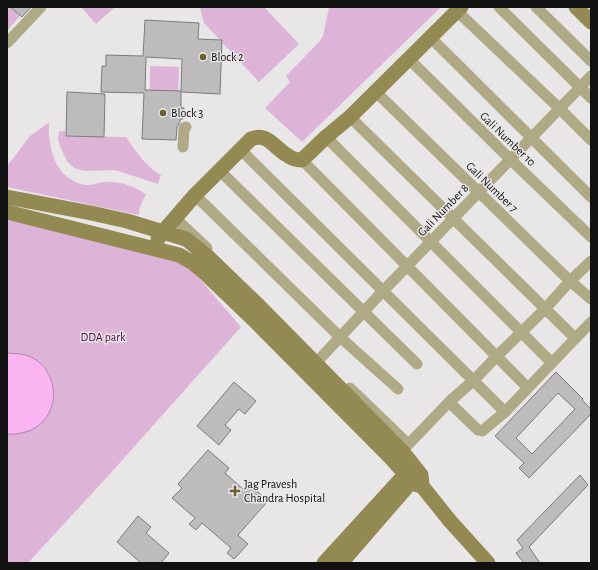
<svg xmlns="http://www.w3.org/2000/svg" width="598" height="570" viewBox="0 0 598 570" font-family="'Alegreya Sans',sans-serif">
	<style>
		.green { fill: #ddb3d7 }
		.water { fill: #fab4f1; stroke: #b483ae }
		.building { fill: #bebbbd; stroke: #7d7a7d; fill-rule: evenodd }
		.lines { fill: none; stroke-linecap: round; stroke-linejoin: round }
		.street { stroke: #afa985; stroke-width: 11 }
		.secondary { stroke: #938a53; stroke-width: 15 }
		.poi-dot { fill: #69602d; stroke: #e9e6e8; stroke-width: 1.5 }
		.labels { text-anchor: middle; stroke-width: 3; stroke-linejoin: round; paint-order: stroke }
		.poi-label { font-size: 12px; fill: #121111; stroke: #e9e6e8; text-anchor: start }
		.street-label { font-size: 12px; fill: #121111; stroke: #e9e6e8 }
		.park-label { font-size: 12px; fill: #480b43; stroke: #e9e6e8 }
	</style>
	<rect width="100%" height="100%" fill="#e9e6e8"/>
	<path class="green" d="M7,7H10L20,16L7,31Z
		M81,7H115L96,24Z
		M200,7H264L299,44L259,82L204,23Z
		M329,7H441L302,142L265,108L290,82L286,76L319,42L323,36Z
		M150,66L179,67L178,94L150,93Z
		M49,123C48,143 53,170 72,180C77,183 82,185 87,185C92,185 97,183 102,182C118,181 134,185 146,195C142,201 139,207 139,215L7,187V166L30,136L45,125Z
		M59,131H65L66,136L126,137C134,149 148,169 161,175L158,184L115,170L85,171L74,168L67,161L60,146L58,140Z
		M7,220L179,255L241,327L108,476L28,563H7Z"/>
	<path class="water" d="M8,353C12,354 17,353 21,354C58,360 66,414 31,430C23,433 15,435 7,434V354Z"/>
	<path class="building" d="M10,7H31L22,17Z
		M145,20L199,23L198,39L222,40L220,94L181,92V108H184L183,119H180V122L177,127L176,140L142,139L144,93L101,92L102,66H106V55L143,56ZM146,57L182,59L181,91L145,90Z
		M67,92L105,94L104,137L66,136Z
		M556,372L583,399L582,400L591,409V414L529,478L519,468L524,463L495,436ZM558,393L575,409L532,454L516,438Z
		M234,382L256,401L245,414L239,409L225,425L231,430L219,445L197,426Z
		M208,450L229,468L225,473L244,490L249,484L268,501L238,535L248,544L234,559L227,553L231,548L202,523L196,530L189,524L195,518L172,498L182,488L178,484Z
		M580,475L588,485L529,547L540,563H524L516,553L523,548L517,540Z
		M138,516L151,527L146,533L169,553L161,563H141L117,542Z"/>
	<g class="lines">
		<path class="street" d="M499,7L591,98
			M536,7L591,61
			M457,11L560,109L591,140
			M430,37L591,197
			M7,43L41,7
			M409,59L511,160L591,237
			M376,92L570,281L591,299
			M350,117L575,338
			M326,137L552,363
			M183,147L184,128L186,127
			M240,149L505,412
			M302,160L528,388
			M219,170L417,364
			M195,195L340,337L398,389
			M175,218L207,248
			M315,364L383,291L591,76
			M350,388L408,444
			M449,402L474,380L497,356L545,309L570,281L591,261
			M404,449L449,402L478,430L482,431L505,412L591,322"/>
		<path class="secondary" d="M576,7L591,22
			M7,197L91,213L127,221L186,239L206,255L258,305L402,451L421,475L422,486L450,521L488,563
			M7,212L179,255L193,263L206,274L253,319L391,458L414,484L422,486
			M158,239L163,232L195,195L251,139C268,132 274,148 287,155C292,159 296,160 302,160L326,137L350,117L461,7
			M324,563L411,468
			M341,563L406,488"/>
	</g>
	<g class="poi-dot">
		<circle cx="203" cy="57" r="4"/>
		<circle cx="163" cy="113" r="4"/>
		<path d="M233 485h4v4h4v4h-4v4h-4v-4h-4v-4h4z"/>
	</g>
	<g class="labels">
		<g class="poi-label">
			<text x="211" y="61">Block 2</text>
			<text x="171" y="117">Block 3</text>
			<text x="244" y="488">Jag Pravesh<tspan x="244" dy="14">Chandra Hospital</tspan></text>
		</g>
		<g class="street-label">
			<text transform="translate(508 139) rotate(44)" y="4">Gali Number 10</text>
			<text transform="translate(492 187) rotate(44)" y="4">Gali Number 7</text>
			<text transform="translate(443 210) rotate(-46)" y="4">Gali Number 8</text>
		</g>
		<g class="park-label">
			<text x="103" y="341">DDA park</text>
		</g>
	</g>
	<rect width="598" height="570" fill="none" stroke="#121111" stroke-width="16"/>
</svg>
